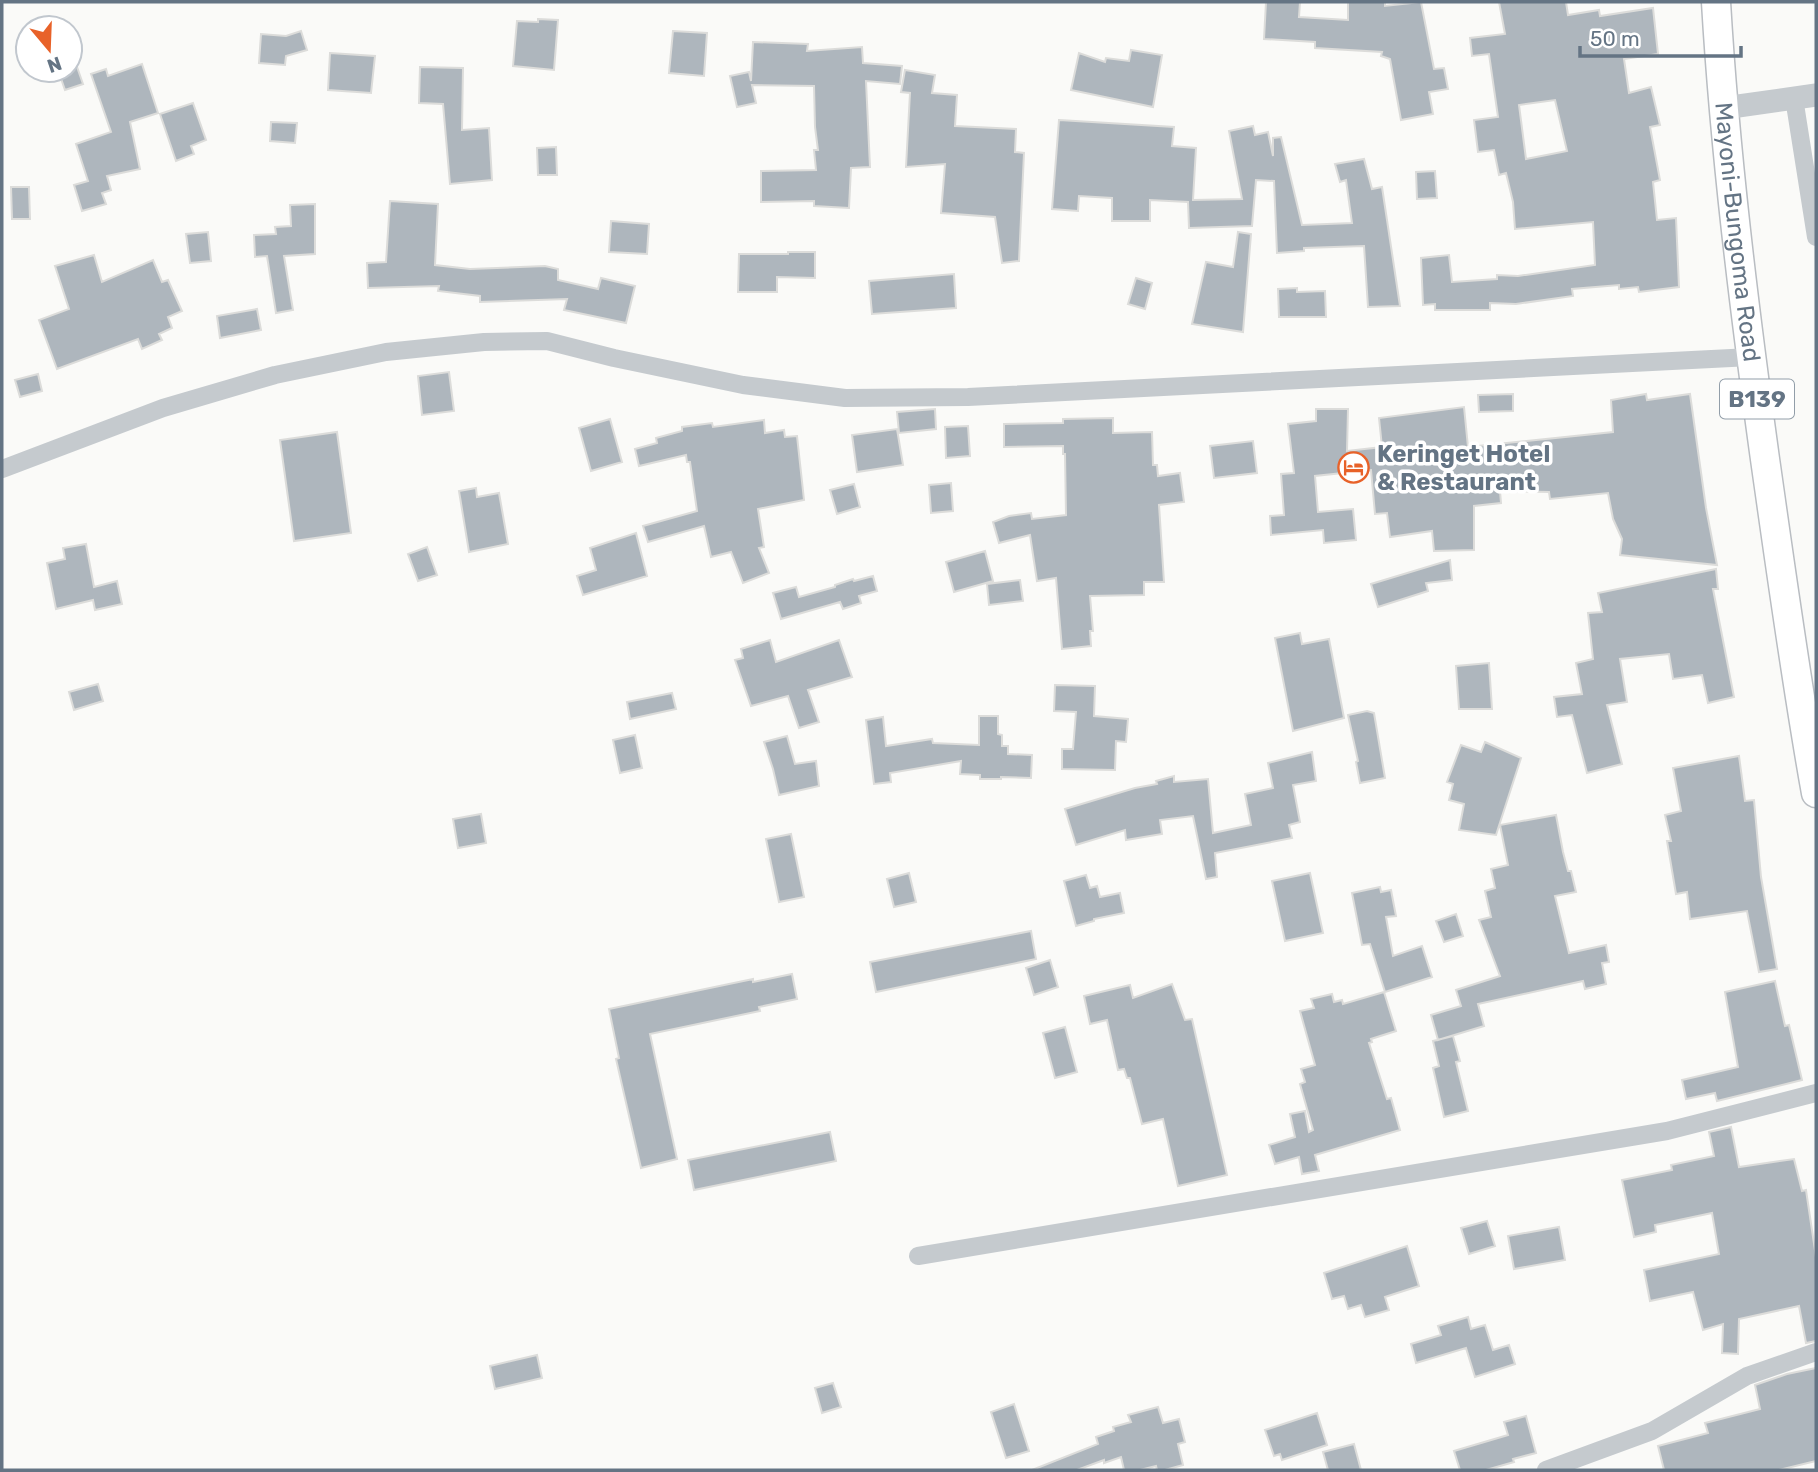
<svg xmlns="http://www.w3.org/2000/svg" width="1818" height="1472" viewBox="0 0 1818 1472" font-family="Rubik,sans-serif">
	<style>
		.building { fill: #aeb6bd; stroke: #dcdcda; stroke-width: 2; fill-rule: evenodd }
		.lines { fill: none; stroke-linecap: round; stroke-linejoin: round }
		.primary-casing { stroke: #b9bdc2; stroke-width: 31 }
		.minor { stroke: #c5cace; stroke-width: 18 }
		.tertiary { stroke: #c5cace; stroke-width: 23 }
		.primary { stroke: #fff; stroke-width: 28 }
		.labels { text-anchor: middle; stroke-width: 7; stroke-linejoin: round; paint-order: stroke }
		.shield { fill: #fff; stroke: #929ea9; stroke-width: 2 }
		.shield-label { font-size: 23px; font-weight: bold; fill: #647484 }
		.street-label { font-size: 24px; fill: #647484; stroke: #fff }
		.poi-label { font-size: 24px; font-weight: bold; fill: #647484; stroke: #fff; text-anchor: start }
	</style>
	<rect width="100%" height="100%" fill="#fafaf8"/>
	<path class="building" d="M1266,2H1300L1299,17L1348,20V2H1385V6L1421,2L1434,69L1444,68L1448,89L1429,92L1433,114L1401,120L1390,59L1381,56L1382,52L1315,48V42L1264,39Z
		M1499,2H1566L1568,15L1599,10L1600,16L1653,8L1658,54L1624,59L1629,93L1651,87L1660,125L1650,127L1660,180L1653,182L1657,220L1676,218L1679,287L1639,292L1638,287L1619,289V285L1572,289L1573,296L1516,304L1490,303V310H1435V304L1423,305L1421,258L1449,255L1452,282L1497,279V275L1518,276L1595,265L1593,222L1515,229L1513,202L1506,173L1499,175L1494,150L1478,152L1474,120L1498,117L1489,54L1472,56L1470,38L1505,34ZM1555,100L1567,151L1526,159L1519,105Z
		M538,19L558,20L554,70L513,66L517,21L538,22Z
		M301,31L307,50L286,56L285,65L259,63L261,34L286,36Z
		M673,31L707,33L704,76L669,73Z
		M753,42L808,44L807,51L862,47L863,63L902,66L900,84L866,81L870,167L851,168L849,208L814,206V201L761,202V171L816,170L814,150H818L815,127L814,86L752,85L756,103L737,107L730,76L749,72L751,81Z
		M1131,50L1162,55L1153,107L1071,90L1079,53L1105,62L1106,58L1129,61Z
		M330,53L375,56L371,93L328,90Z
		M76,64L83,84L65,90L58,70H70V66Z
		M142,64L158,113L130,122L140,169L107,176L111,190L102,193L106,204L82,211L74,185L88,181L76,144L111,132L91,74L106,69L108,76Z
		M420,67L463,68L462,130L489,128L492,180L450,184L443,104L419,103Z
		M905,70L935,75L932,93L957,95L955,126L1016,129L1015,152L1024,153L1019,261L1002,263L995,217L941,213L945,164L906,167L910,93L901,92Z
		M193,103L206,140L191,146L194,154L176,161L160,114Z
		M1059,120L1174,127L1172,146L1196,148L1193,200L1242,199L1229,131L1253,126L1255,135L1268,132L1273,156V138L1281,137L1302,225L1352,223L1346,180L1340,182L1335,164L1364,159L1372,189L1382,187L1400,306L1368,307L1364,246L1304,248V251L1277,253L1274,181L1256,180L1252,226L1189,228L1188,202L1150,200V221H1112V198L1079,196L1078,211L1052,209Z
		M271,122L297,123L295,143L270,141Z
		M556,147L557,175H538L537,148Z
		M1435,171L1437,198L1417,199L1416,172Z
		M11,187H29L30,219H12Z
		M390,201L438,204L435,265L470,269L545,266L558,269V280L598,289L601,278L635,286L626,323L564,310L567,299L480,302V296L438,291L439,286L368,288L367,263L386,262Z
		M315,204V254L284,256L293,310L276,313L267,256L255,257L254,235L276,234L275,227L291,226L290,205Z
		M611,221L649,224L647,254L609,252Z
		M208,232L211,261L190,263L186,234Z
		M1238,232L1251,234L1243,332L1192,324L1206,262L1233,267Z
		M788,252H815V278L777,277V292H738L739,254H788Z
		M94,255L102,282L153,260L162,282L168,280L182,311L168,317L172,328L159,334L162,340L142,349L138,339L57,369L39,320L69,309L55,266Z
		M954,274L956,308L872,314L869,281Z
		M1136,278L1152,283L1145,309L1128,304Z
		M1297,288V292L1325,291L1326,317H1279L1278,289Z
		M257,309L261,330L220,338L217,316Z
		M449,372L454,411L422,415L418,376Z
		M38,374L42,391L20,397L15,380Z
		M1513,394V411L1479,412L1478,395Z
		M1646,394L1647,400L1690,394L1706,508L1717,565L1620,555L1622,539L1613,519L1608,493L1550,499L1549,492L1500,491L1501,503L1474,506V550L1434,551L1432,531L1390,537L1387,513L1375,514L1371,470L1315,476L1318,512L1353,509L1356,540L1324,543L1323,530L1271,535L1270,516L1284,515L1281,474L1294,473L1288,424L1316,421V409H1348L1347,451L1382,447L1379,418L1464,407L1468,447L1613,432L1611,400Z
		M935,409L936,429L899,433L897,412Z
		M1113,418V433L1152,432L1153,465H1157L1158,476L1180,473L1184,502L1159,505L1164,582H1144V595L1090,596L1093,631H1090L1091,646L1062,649L1056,578L1037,581L1030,535L999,543L993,522L1009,516L1031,513L1032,519L1066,515L1065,454H1063V446L1004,447V424L1063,423V419Z
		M610,419L622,462L591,471L579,428Z
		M764,420L765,433L784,430L785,437L797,436L804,500L758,509L764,547L759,548L769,573L743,583L731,552L711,557L704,526L648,542L643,526L697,511L690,462H687L686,455L639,466L635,449L657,443L656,438L682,431V427L712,423L713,427Z
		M968,426L970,456L946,458L945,427Z
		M897,429L903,465L857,472L852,435Z
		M337,432L351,533L294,541L280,440Z
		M1253,441L1257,473L1214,478L1210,446Z
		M951,483L953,511L931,513L929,485Z
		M854,484L860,507L837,514L830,490Z
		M476,488L477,497L499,493L508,544L469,552L459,491Z
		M636,533L647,576L583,595L577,576L596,570L590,548Z
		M86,544L94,587L117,581L122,604L95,610L93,600L56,609L47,563L65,559L63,548Z
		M427,547L437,575L418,581L408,554Z
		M985,551L993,581L954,592L946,562Z
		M1450,560L1452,580L1426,583L1428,591L1378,607L1371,584Z
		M1716,569L1718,589H1713L1734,697L1708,703L1702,675L1673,679L1669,654L1620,659L1627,702L1607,705L1622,764L1587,773L1572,715L1557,717L1554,697L1582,694L1576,663L1593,659L1588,613L1602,612L1598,593Z
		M873,576L877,591L859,596L861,603L843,609L840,602L781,619L773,593L796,587L799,597L835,587V585L853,579L854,581Z
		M1020,580L1023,601L989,605L987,584Z
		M1300,633L1302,644L1329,639L1344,718L1293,731L1275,638Z
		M770,640L776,662L839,640L852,677L808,690L819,722L799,728L788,696L751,706L735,660L743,658L741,649Z
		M1489,663L1492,709H1459L1456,666Z
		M98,684L103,701L74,710L69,692Z
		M1055,685L1095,686L1094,716L1128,719L1126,742L1116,741L1115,770L1062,769V749H1073L1076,712L1054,711Z
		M672,693L676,709L630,719L627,702Z
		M1367,711L1374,713L1385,778L1360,783L1356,762L1358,761L1348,715Z
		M979,716H998V734L1002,735V746H1008V754L1032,755L1031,778L1001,777V779H980V775L960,774L961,761L890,773L891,782L874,784L866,720L883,717L886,746L932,739L933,743L979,745Z
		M635,735L642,768L620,773L613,740Z
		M787,736L795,764L816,761L819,786L779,795L773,769L764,742Z
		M1485,742L1521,758L1496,835L1459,830L1464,804L1449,800L1453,784L1447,782L1461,745L1481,752Z
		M1312,752L1316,781L1293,785L1300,822L1289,825L1292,838L1215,853L1217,877L1206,879L1193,816L1160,820L1162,834L1126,840L1125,830L1076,845L1065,809L1135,788L1157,784L1156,781L1174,776V782L1208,779L1213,833L1251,825L1245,794L1273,788L1268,763Z
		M1739,756L1745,801L1754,800L1761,877L1777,969L1759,972L1747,911L1690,919L1687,892L1676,894L1667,841H1671L1665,815L1681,811L1673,768Z
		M481,814L486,843L458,848L453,819Z
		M1556,815L1563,852L1568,871H1571L1576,892L1555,896L1569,953L1606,945L1609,962L1602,963L1606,984L1585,989L1583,981L1478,1004L1484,1026L1438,1040L1431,1015L1461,1006L1456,990L1500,976L1479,920L1491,917L1485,891L1495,888L1491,869L1508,865L1500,825Z
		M791,834L804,897L779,902L766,839Z
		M909,873L916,902L894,907L887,879Z
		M1310,873L1323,933L1285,941L1272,881Z
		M1086,875L1090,888L1097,886L1100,897L1120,893L1124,913L1094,919V921L1076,926L1064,881Z
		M1380,887L1381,892L1391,890L1396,916L1386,917L1393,956L1422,946L1432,977L1385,992L1370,944L1362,945L1352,893Z
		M1456,914L1463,936L1444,942L1436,921Z
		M1031,931L1036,959L876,992L870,962Z
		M1050,960L1058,987L1034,995L1026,968Z
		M792,974L797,999L759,1007L760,1011L650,1034L677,1159L641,1168L616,1059L619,1058L609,1009L753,979V982Z
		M1775,981L1785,1026L1789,1025L1802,1080L1717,1101L1715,1093L1686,1099L1682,1080L1738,1067L1725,992Z
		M1172,984L1185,1020L1192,1019L1227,1175L1178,1186L1163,1119L1142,1124L1130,1078H1127L1124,1069L1118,1070L1107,1020L1090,1024L1084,996L1130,985L1133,998Z
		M1384,992L1396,1031L1371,1039L1372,1042L1369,1043L1387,1099L1391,1098L1400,1130L1315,1155L1319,1171L1302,1174L1299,1157L1275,1164L1269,1145L1295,1137L1290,1114L1305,1111L1309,1132L1313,1130L1300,1084L1305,1082L1301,1069L1315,1065L1300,1011L1314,1008L1311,999L1332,994L1334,1002L1342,1000L1343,1004Z
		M1065,1027L1077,1072L1055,1078L1043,1033Z
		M1453,1036L1460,1061L1456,1062L1468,1111L1444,1117L1433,1068L1439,1066L1433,1041Z
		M1731,1127L1739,1167L1794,1159L1802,1191L1806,1190L1816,1257V1341L1806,1343L1799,1306L1739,1319L1738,1354L1722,1353L1723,1324L1703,1330L1693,1292L1650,1301L1644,1270L1719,1254L1712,1213L1655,1225L1656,1232L1634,1237L1622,1180L1672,1170L1671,1165L1714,1156L1709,1132Z
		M830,1132L836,1161L694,1190L688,1160Z
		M1487,1221L1495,1246L1469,1254L1461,1228Z
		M1559,1227L1565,1260L1514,1269L1508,1236Z
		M1407,1246L1419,1286L1385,1297L1389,1310L1365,1317L1361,1305L1348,1309L1344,1296L1332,1299L1324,1273Z
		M1468,1317L1471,1329L1485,1325L1493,1350L1509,1345L1515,1364L1475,1377L1466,1348L1416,1363L1411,1344L1441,1335L1438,1326Z
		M537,1355L542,1378L495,1389L490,1366Z
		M1816,1368V1461L1779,1470H1664L1658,1446L1708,1433L1705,1423L1760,1409L1755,1385L1787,1374Z
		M833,1383L841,1407L822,1413L815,1388Z
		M1014,1404L1029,1451L1006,1458L991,1412Z
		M1158,1407L1163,1423L1179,1419L1185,1442L1178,1444L1183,1465L1165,1470H1157L1156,1466L1140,1470H1124L1121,1457L1104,1463V1460L1077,1470H1032L1098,1444L1096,1437L1114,1431L1113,1427L1131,1422L1128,1415Z
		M1317,1413L1327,1445L1282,1460L1280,1454L1274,1456L1265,1430Z
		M1526,1416L1536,1453L1513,1459L1514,1462L1486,1470H1460L1454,1451L1508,1435L1504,1422Z
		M1354,1444L1361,1470H1328L1323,1452Z"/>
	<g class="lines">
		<defs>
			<g id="primary">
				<path id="s1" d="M1716,2C1725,154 1744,307 1765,459C1781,571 1796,682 1816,793"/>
			</g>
		</defs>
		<use href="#primary" class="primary-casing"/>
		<path class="minor" d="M1794,98L1816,237
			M2,469L163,408L275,375L386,352L484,342L547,341L614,358L743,385L845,398L968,397L1751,357
			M918,1256L1667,1131L1816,1093
			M1546,1470L1652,1431L1747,1376L1816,1352"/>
		<path class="tertiary" d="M1724,108L1816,95"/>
		<use href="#primary" class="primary"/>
	</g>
	<defs>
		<symbol id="hotel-ring" viewBox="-11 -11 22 22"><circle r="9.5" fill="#fff" stroke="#e86229" stroke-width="1.5"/><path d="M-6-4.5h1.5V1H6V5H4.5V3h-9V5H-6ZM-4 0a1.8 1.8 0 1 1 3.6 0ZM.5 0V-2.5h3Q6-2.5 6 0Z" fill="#e86229"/></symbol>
	</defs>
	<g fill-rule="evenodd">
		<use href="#hotel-ring" x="1336" y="450" width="35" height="35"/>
	</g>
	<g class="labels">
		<rect class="shield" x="1720" y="379.5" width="74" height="39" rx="5"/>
		<g class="shield-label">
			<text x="1757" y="407">B139</text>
		</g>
		<g class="street-label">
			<text dy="8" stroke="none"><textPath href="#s1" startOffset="231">Mayoni-Bungoma Road</textPath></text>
		</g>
		<g class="poi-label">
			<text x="1377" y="462">Keringet Hotel<tspan x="1377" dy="28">&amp; Restaurant</tspan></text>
		</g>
	</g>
	<rect width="1818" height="1472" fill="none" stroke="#647484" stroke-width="7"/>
	<g transform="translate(49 49) rotate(161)"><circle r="33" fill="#ffffff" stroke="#c1c7ce" stroke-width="2"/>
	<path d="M0-5L12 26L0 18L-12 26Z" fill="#e86229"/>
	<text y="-10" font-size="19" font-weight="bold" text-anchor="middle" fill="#647484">N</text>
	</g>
	<path d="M1580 46v10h161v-10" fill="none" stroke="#647484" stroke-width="3.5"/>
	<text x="1590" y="46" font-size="21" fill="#647484" stroke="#ffffff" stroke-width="5" paint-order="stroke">50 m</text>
</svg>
